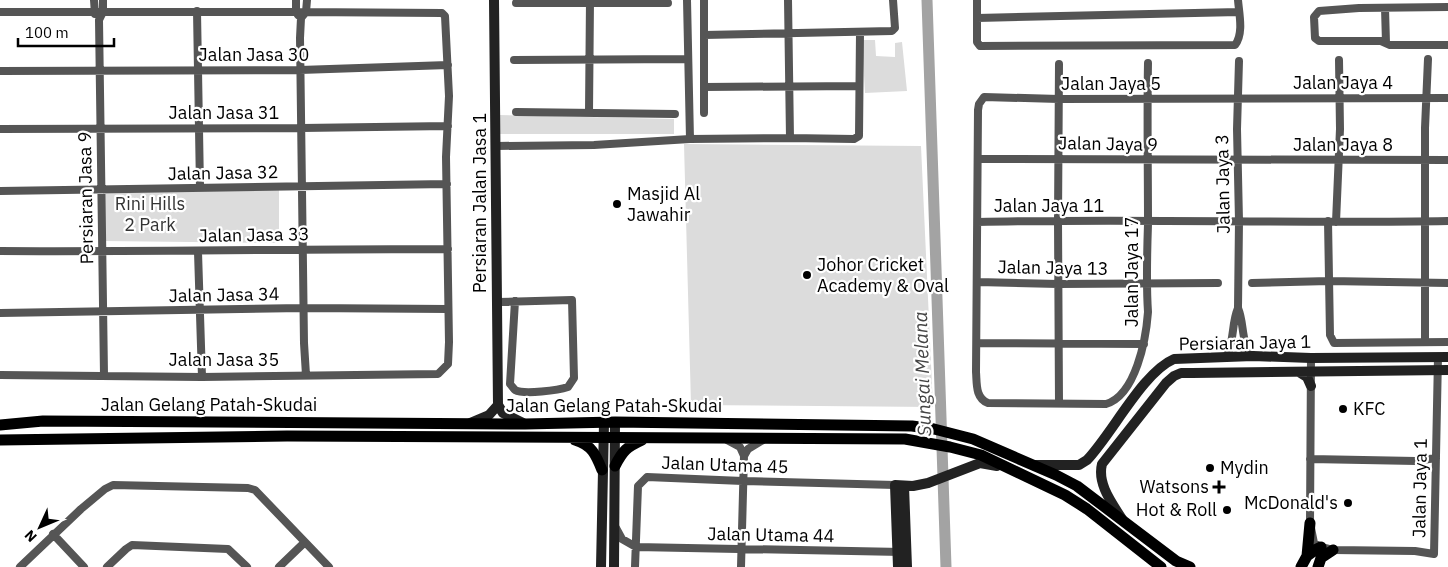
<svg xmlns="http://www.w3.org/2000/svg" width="1448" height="567" viewBox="0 0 1448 567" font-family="'IBM Plex Sans',sans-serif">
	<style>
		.green { fill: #dcdcdc }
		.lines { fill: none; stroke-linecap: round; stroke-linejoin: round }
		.river { stroke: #a3a3a3; stroke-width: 11 }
		.street { stroke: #555; stroke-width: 8 }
		.secondary { stroke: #222; stroke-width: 10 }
		.primary { stroke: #000; stroke-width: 11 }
		.poi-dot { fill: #000; stroke: #fff; stroke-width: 2 }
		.labels { text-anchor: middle; stroke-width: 4.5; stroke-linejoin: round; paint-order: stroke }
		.street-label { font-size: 18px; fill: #000; stroke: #fff }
		.poi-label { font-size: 18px; fill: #000; stroke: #fff; text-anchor: start }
		.park-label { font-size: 18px; fill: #333; stroke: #fff }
		.water-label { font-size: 19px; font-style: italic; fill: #444; stroke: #fff }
	</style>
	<rect width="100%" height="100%" fill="#fff"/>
	<path class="green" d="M862,40H875L876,56L895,57V43L902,42L907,91L865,93Z
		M499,115L674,119V134H500Z
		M684,144L921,146L933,407L691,405Z
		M103,187L279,188V243L103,241Z"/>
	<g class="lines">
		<path class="river" d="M927,0L946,567"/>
		<path class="street" d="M94,0L95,14
			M103,0V12L99,20L104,375
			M296,0V12L298,15
			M687,0L690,139
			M704,0V113
			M788,0L790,138
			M977,0V42L980,46L1235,45C1244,34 1239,13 1238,0
			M516,3H668
			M1448,7L1359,8L1319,11L1314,17L1315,38L1319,41H1381L1390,45H1448
			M1385,8L1386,43
			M197,11L200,188
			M0,12H300L442,13L445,16L449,96L446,157L449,342L448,364L438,374L202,377L0,375
			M977,18L1239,12
			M704,35L892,31L895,28L893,0
			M514,60L688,59
			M1239,61L1237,129L1239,221L1238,308C1245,325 1240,342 1253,356
			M1148,63C1147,117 1148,170 1148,224C1147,253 1146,283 1148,312C1146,339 1136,395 1106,404L988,403C975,398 977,383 976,372L978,110L979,104L984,97L1059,99L1448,98
			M0,71L300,70L448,65
			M704,87L859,86
			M516,112L675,114
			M589,112L590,0
			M0,129L302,128L448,126
			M496,146L594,145L690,139L790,138L854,139L859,136L860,33
			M978,159L1448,160
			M0,191L447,184
			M1328,221L1330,335L1334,343L1448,342
			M978,222C1135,218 1292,224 1448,221
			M1336,222L1340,129L1339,60
			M0,251C150,252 299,249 448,249
			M198,252L202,377
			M978,282L1058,284L1218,283
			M1252,283L1329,281L1448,283
			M497,302L572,300L574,378L568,387C559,390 524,395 515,390C514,389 511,385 510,384L515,301
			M0,313L303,308L448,309
			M1425,342V128L1428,59
			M978,343L1144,344
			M1226,357C1235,341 1231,324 1238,308
			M1311,358L1310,523L1314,543L1321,547L1333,550L1415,551L1434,554L1438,357
			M306,375L304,343L300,38L301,18L306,12L307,0
			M1059,403L1058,220L1059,64
			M727,440L740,447L744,456L741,567
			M744,456L748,449L763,440
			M1310,459L1416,461L1436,458
			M616,528L622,539L636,547L902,552
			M53,534L84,567
			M20,567L81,509L105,489L113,485L248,488L255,490L329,567
			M107,567L126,549L132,545L228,549L247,567
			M279,567L305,542
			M635,567L638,486L647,477L743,481L895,485"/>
		<path class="secondary" d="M494,0L498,405
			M1299,372L1307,377L1311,386
			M498,405L503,413L523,423
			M470,423L489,415L498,405
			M1035,465H1079L1087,460C1112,434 1143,372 1174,359L1253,356L1311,358L1448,357
			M904,486L907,567
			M1122,519C1112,503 1097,484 1102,464L1166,383L1174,376L1181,373H1192L1448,370
			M601,567L604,423
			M614,567L615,422
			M898,567L895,485L913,486L928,483L980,463L997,466"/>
		<path class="primary" d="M0,425L43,421L525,424L615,422L912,426L934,429L973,439L1056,475L1077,486L1176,561L1190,567
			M0,440L287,436L905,439L950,447L981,455L1065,495L1087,509L1161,567
			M575,440C592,445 596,455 602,470
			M615,466C623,450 627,447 642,440
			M1307,556L1315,550L1321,547
			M1301,567L1307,556L1310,523
			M1318,567L1321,558L1333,550"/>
	</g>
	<g class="poi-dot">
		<circle cx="617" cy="204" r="5"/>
		<circle cx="807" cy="275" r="5"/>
		<circle cx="1343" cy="409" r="5"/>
		<circle cx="1210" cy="468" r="5"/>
		<path d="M1216.5 479.5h5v5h5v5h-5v5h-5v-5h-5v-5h5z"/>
		<circle cx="1348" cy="503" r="5"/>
		<circle cx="1227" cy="510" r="5"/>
	</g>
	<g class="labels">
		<g class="street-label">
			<text x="254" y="61">Jalan Jasa 30</text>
			<text x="1343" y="89">Jalan Jaya 4</text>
			<text x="1111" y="90">Jalan Jaya 5</text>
			<text x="224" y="119">Jalan Jasa 31</text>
			<text transform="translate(1108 144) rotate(1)" y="6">Jalan Jaya 9</text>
			<text x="1343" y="151">Jalan Jaya 8</text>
			<text transform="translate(223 173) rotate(-1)" y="6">Jalan Jasa 32</text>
			<text transform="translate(1223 184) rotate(-91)" y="6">Jalan Jaya 3</text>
			<text transform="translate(86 198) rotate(-91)" y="6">Persiaran Jasa 9</text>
			<text transform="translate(480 203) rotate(-90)" y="6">Persiaran Jalan Jasa 1</text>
			<text x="1049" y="212">Jalan Jaya 11</text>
			<text transform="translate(254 235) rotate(-1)" y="6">Jalan Jasa 33</text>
			<text transform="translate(1053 268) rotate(1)" y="6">Jalan Jaya 13</text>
			<text transform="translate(1132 272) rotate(-90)" y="6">Jalan Jaya 17</text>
			<text transform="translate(224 295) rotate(-1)" y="6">Jalan Jasa 34</text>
			<text transform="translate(1245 343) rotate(-1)" y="6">Persiaran Jaya 1</text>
			<text x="224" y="366">Jalan Jasa 35</text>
			<text x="209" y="411">Jalan Gelang Patah-Skudai</text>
			<text x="614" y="412">Jalan Gelang Patah-Skudai</text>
			<text transform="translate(725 465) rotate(2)" y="6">Jalan Utama 45</text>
			<text transform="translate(1420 488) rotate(-89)" y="6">Jalan Jaya 1</text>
			<text transform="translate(771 535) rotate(1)" y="6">Jalan Utama 44</text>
		</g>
		<g class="poi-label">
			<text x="627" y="200">Masjid Al<tspan x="627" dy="21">Jawahir</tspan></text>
			<text x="817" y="271">Johor Cricket<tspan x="817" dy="21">Academy &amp; Oval</tspan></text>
			<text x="1353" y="415">KFC</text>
			<text x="1220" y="474">Mydin</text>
			<text x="1209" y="493" text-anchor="end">Watsons</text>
			<text x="1338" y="509" text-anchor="end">McDonald's</text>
			<text x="1217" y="516" text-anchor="end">Hot &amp; Roll</text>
		</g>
		<g class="park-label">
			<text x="150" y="210">Rini Hills<tspan x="150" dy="21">2 Park</tspan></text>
		</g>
		<g class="water-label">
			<text transform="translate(922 374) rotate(-92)" y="7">Sungai Melana</text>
		</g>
	</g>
	<g transform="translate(40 527) rotate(226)" stroke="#ffffff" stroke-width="4" paint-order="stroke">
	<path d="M0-4L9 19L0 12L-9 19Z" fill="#000000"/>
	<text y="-8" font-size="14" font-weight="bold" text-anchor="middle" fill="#000000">N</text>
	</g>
	<path d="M18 38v8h96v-8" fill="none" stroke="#000000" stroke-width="2.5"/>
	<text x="25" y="38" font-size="15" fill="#000000" stroke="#ffffff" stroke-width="4" paint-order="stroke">100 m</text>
</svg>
